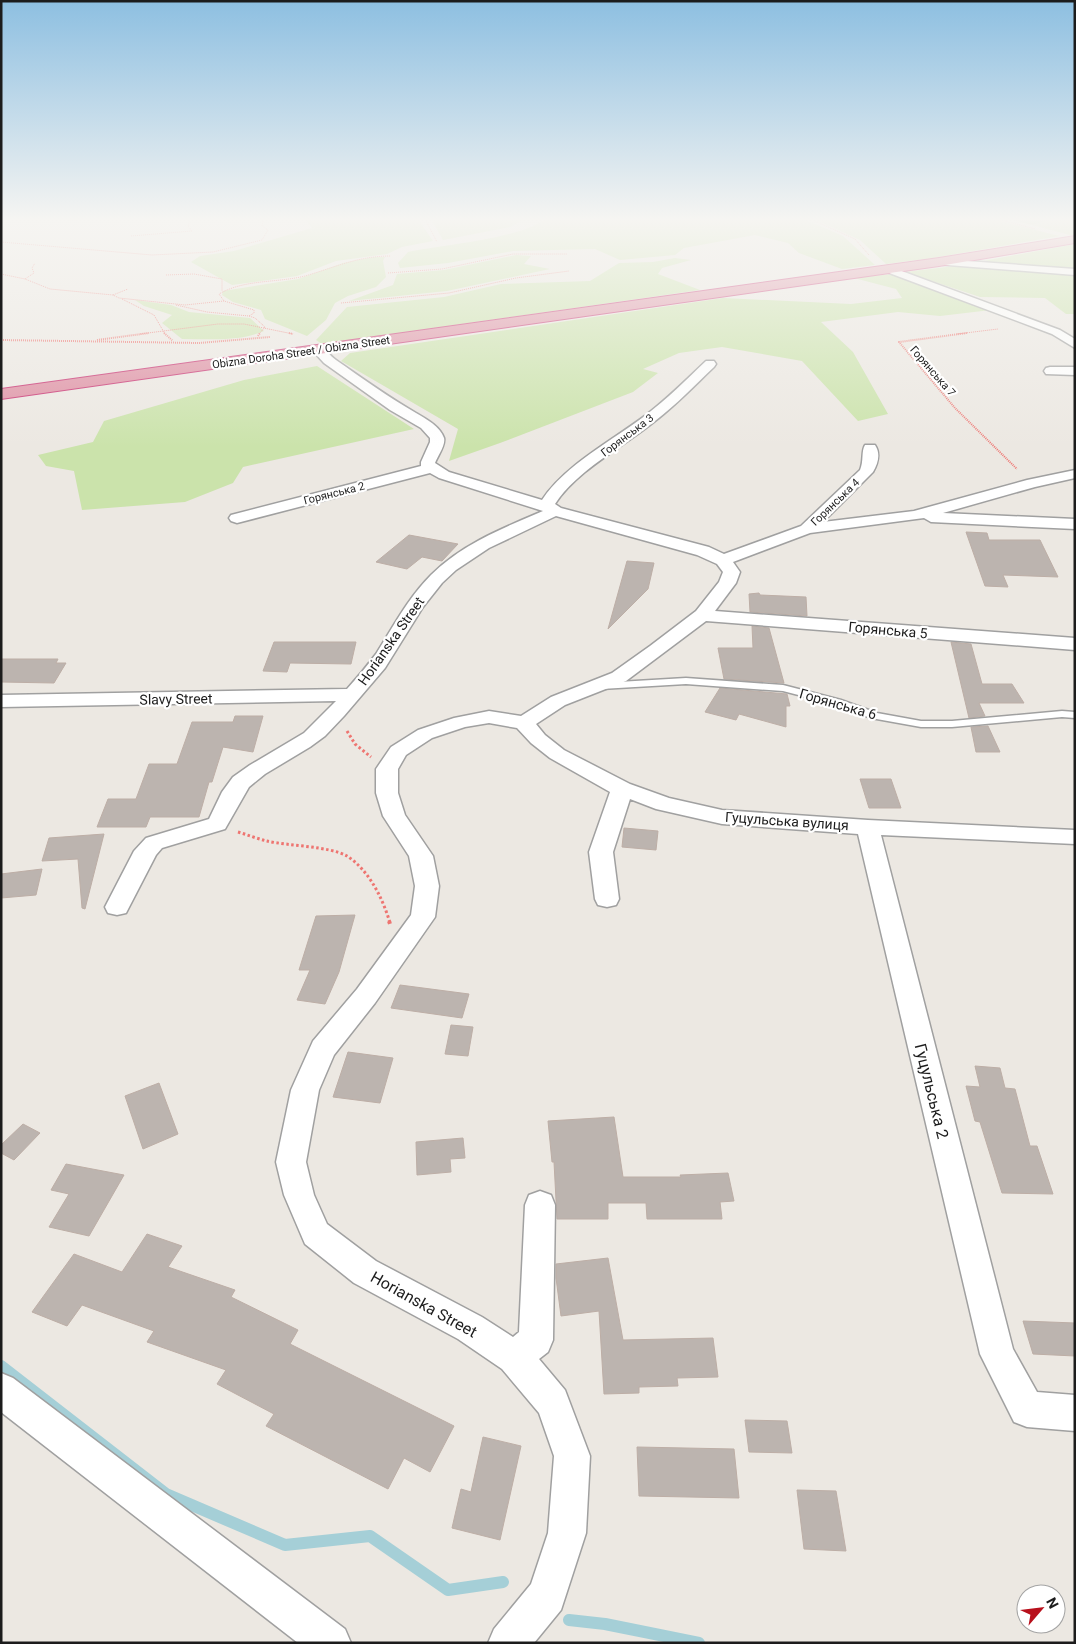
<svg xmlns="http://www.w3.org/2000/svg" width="1076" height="1644" viewBox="0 0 1076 1644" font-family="Roboto,sans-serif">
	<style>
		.grass { fill: #cbe3ab }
		.forest { fill: #abc99a }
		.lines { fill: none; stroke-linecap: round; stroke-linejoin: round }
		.stream { stroke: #a5cfd7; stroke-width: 12 }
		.building { fill: #bcb4af; stroke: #bdaea6 }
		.lane-casing { stroke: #a0a0a0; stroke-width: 3 }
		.street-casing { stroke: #a0a0a0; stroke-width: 3 }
		.highway-casing { stroke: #c83170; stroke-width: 2 }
		.path-far3 { stroke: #ee7571; stroke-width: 1; stroke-dasharray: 1 1; stroke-linecap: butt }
		.path-far2 { stroke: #ee7571; stroke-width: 2; stroke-dasharray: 1 1; stroke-linecap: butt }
		.path-far1 { stroke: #ee7571; stroke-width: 3; stroke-dasharray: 2.5 2.5; stroke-linecap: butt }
		.path { stroke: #ee7571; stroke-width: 4; stroke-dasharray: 3 3; stroke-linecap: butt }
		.lane { fill: #fff; fill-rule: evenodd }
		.street { fill: #fff; fill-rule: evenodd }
		.highway { fill: #de8fa3; fill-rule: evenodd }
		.labels { text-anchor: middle; stroke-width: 4.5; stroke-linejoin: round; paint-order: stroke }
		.far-street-label { font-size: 11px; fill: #1c1c1c; stroke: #fff }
		.street-label { font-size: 14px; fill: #1c1c1c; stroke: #fff }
		.near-street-label { font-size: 16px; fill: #1c1c1c; stroke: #fff }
	</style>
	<rect width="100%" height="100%" fill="#ece8e2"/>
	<path class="grass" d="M303,217H419L420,222L433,241L402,247L387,254L336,261L297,276L232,285L191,262L200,256L234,251L312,228Z
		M430,217H529L510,227L443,240Z
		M547,217H799L843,236L875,265L842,269L799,253L788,243L755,235L684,248L675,255L620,260L595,249L513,251L448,263L400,268L398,263L408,252C440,245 528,238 547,217Z
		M810,217H985L1059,236L933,258L886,264L860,240Z
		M1061,217H1075V235H1070L1032,225Z
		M1075,244V270L973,263Z
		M516,255L531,256L524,264L550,269L447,291L349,301L393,285L397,274L444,270Z
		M373,257H385L383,261L386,277L376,287L348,296L335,303L326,320L307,336L265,319L261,310L233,302L222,295L223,291L298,279L343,263Z
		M675,258L691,260L662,268L658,274L700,290L322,344L316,340L347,307L444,297L501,284L590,281L619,263L653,262Z
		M955,266L1075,273V314H1066L1045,298L980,297L905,272Z
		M892,274L991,310L940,316L898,312L821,322L853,352L888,414L858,421L802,361L722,347L679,353L643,369L658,373L633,392L500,443L449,461L458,429L341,361L350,353L723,298L851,304L902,298L896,289L854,278Z
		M135,300L171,305L189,312L250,318L264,331C239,342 209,339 182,339L162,323L172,315L144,306Z
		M317,366L414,429L243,467L233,483L185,502L82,510L74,471L46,466L38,455L93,442L104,421L244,380Z"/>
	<path class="forest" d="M1002,217H1061L1032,225Z"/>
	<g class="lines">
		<path class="stream" d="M1,1366L166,1494L285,1545L370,1536L448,1590L503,1582
			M569,1620L605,1624L699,1643"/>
	</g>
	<path class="building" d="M966,532L987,533L989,540H1040L1058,577L1003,575L1008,587L985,586Z
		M409,535L458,544L442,561L422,557L407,569L376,562Z
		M627,561L654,563L648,589L608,629Z
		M759,593L760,595L806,597L807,616L750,612L749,594Z
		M752,626L769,628L784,683L724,679L718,648H753Z
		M274,642H356L351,664L290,663L287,672L263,671Z
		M951,642L971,644L982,684H1012L1024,703H979L985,716L969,718Z
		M1,659H58L56,663H66L54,683L1,682Z
		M720,688L787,694L790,706H786V727L739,714L736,720L705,712Z
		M235,716H263L253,752L223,747L212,782H209L199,817H150L146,827H97L108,799H136L149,764H177L192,722H233Z
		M988,726L1000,752H976L971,727Z
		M860,779H891L901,808H869Z
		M624,828L658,831L656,850L622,847Z
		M104,834L85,909L82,908L78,859L42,861L49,838Z
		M42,869L36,895L1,898V874Z
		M355,915L339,972L325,1004L297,1000L310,970H299L316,916Z
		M400,985L469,994L462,1018L391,1008Z
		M451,1025L473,1027L468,1056L445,1054Z
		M348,1052L393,1058L380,1103L333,1097Z
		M975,1066L1000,1068L1005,1088L1015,1089L1030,1146H1037L1053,1194L1002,1193L980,1122L975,1121L966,1086L980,1087Z
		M159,1083L178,1134L143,1149L125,1096Z
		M614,1117L623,1177H681L680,1175L728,1173L734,1201L720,1202L722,1219H647L646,1203H608V1219H557L554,1162H552L548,1121Z
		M23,1124L40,1133L14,1160L1,1153V1145Z
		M463,1138L465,1158L450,1159L451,1172L417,1175L416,1142Z
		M66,1164L124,1175L89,1236L49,1227L69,1194L51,1190Z
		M147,1234L182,1246L168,1267L235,1290L231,1297L298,1330L290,1344L454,1426L430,1472L404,1458L388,1489L266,1426L274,1414L217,1384L226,1370L147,1342L154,1331L82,1305L67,1326L32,1312L74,1254L122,1272Z
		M608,1258L623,1340L713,1338L718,1377L677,1378L678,1386L639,1387V1393L604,1394L599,1311L561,1316L556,1278V1264Z
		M1023,1321L1075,1323V1356L1033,1354Z
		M745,1420L787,1421L792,1453L749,1452Z
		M483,1437L521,1446L500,1540L452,1528L461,1489L471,1492Z
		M637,1447L734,1449L739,1498L639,1496Z
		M797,1490L836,1491L846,1551L804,1549Z"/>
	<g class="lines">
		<defs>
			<path id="lane" d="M686,678L783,685L841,700L877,713L921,721H952L1062,711L1075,712V718L1062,717L952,727H921L871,718L833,704L783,691L686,684L601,689L596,686L601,683Z"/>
			<path id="street" d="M939,259L1075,269V275L935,264L934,262Z
				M888,266L1060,330L1075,339V348L1052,334L884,271L883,269L884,267Z
				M318,346C325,348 330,356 336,360C362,378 388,397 416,413C426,419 440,426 444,438C446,445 437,457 435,463L449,472L542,500C565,465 613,440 646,415C667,399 686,380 706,361H714L716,364L714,367C695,385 676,405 655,421C624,446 576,471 555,504L561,508L709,547L724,554L801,526L860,470C864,461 861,451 865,445H875C881,454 878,463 873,472L823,522L914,511L1027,480L1075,470V478L1035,487L943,513L1075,519V529L931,522L924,518L810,533L733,562L740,572L736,583L715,611L1075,638V650L706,621L626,681L565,705L536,724L545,735L564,750L630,784L669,798L722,810L868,820L1075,830V844L881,835L1013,1349L1037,1392L1075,1395V1431L1027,1427L1014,1422L980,1354L858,834L722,824L656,809L630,799L613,852L619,899L616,905L607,907L598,905L595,899L589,852L610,792L550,758L531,743L517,728L489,723L465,727L432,738L406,755L398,769V793L405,815L433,856L439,886L435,917L375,1003L334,1055L319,1090L306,1162L314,1195L327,1224L376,1261L482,1317L513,1337L519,1332L525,1205L529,1195L540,1191L551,1195L555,1205L553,1340L548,1352L539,1359L565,1390L590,1456L586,1533L561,1610L534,1643H488L494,1629L531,1584L548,1533L554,1456L539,1413L502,1369L458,1339L354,1283L305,1244L284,1195L276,1162L291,1090L313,1041L357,989L411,915L415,886L409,856L383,816L376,793V769L391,747L418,730L454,718L489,711L521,716L551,697L612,673L650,646L696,611L719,582L723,572L717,564L697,555L556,516L489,548L456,570L442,583L423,607L385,668L344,716L325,736L310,747L265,774L249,787L225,829L162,848L156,855L126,913L117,915L108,913L105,907L134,851L146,838L209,819L222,792L233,777L250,765L304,733L336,701L1,707V695L347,689C357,678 367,666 376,654C393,627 408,598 431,575C462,544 503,528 543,511L439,478L430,473L237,523L231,521L229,518L231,515L421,466V462L430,442V438L421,428L390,410L324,363L312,350Z
				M1050,367H1075V375L1046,374L1044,371L1046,368Z
				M1,1373L13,1378L345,1629L351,1643H298L1,1412Z"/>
			<path id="highway" d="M1075,236V243L939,266L1,399V389L939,258Z"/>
		</defs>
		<use href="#lane" class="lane-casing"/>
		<use href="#street" class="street-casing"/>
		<use href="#highway" class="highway-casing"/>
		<path class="path-far3" d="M42,217L72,220L131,217
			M424,217L437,242
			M806,217L855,239L869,255
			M990,217L1035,229
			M131,236L192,231L188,226L190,219
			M1,242L152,255L213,252L262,240L268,230L262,226L264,217
			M388,273L442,269L513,254H567
			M1,274L25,279L50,289L113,295L119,298L185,305L224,301
			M166,275L194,274L222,279V291
			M25,279L34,273L32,268L35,263
			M113,295L128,289
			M122,299L154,315L165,334
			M341,303L449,293L516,278L569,271
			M176,305L207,312L249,316L255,318L265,327L259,334
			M249,316L254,313V310L224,301L219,294C245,279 277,283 305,276C336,267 358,256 391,256
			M140,334L218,324H244L293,334
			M957,334L998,329"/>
		<path class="path-far2" d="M164,333L173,341
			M289,333L293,334
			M967,333L899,342L955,408L1017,469
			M258,336L260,333
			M1,340L199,343L270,337
			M97,340L149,333"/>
		<path class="path-far1" d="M347,731L355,744L371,757
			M238,832C248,835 258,839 267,841C288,846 329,846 347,856C369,870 383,899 390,923"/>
		<path class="path" d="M389,921L390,924"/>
		<use href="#lane" class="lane"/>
		<use href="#street" class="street"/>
		<use href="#highway" class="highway"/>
	</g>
	<linearGradient id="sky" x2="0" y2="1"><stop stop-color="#8dbfe1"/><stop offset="0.49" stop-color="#f6f5f2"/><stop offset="1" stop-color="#f6f5f2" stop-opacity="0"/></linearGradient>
	<rect width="1076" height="447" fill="url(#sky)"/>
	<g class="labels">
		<g class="far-street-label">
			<text transform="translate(301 352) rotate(-8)" y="4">Obizna Doroha Street / Obizna Street</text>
			<text transform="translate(933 371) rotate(49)" y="4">Горянська 7</text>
			<text transform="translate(627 435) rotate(-37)" y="4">Горянська 3</text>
			<text transform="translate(334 493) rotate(-14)" y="4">Горянська 2</text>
			<text transform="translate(835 502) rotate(-44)" y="4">Горянська 4</text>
		</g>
		<g class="street-label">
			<text transform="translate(888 630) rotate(5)" y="5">Горянська 5</text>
			<text transform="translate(391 641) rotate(-55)" y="5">Horianska Street</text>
			<text transform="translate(176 699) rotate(-1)" y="5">Slavy Street</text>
			<text transform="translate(838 704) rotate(16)" y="5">Горянська 6</text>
			<text transform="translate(787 821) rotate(4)" y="5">Гуцульська вулиця</text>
		</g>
		<g class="near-street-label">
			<text transform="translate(932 1091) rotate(76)" y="6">Гуцульська 2</text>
			<text transform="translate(424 1304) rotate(29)" y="6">Horianska Street</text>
		</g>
	</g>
	<rect width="1076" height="1644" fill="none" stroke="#1c1c1c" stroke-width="5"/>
	<g transform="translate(1041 1609) rotate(62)"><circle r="24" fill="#ffffff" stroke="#a4a4a4"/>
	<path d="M0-4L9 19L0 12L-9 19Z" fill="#b8101c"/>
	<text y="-8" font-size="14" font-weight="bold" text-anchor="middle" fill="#1c1c1c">N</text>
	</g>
</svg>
